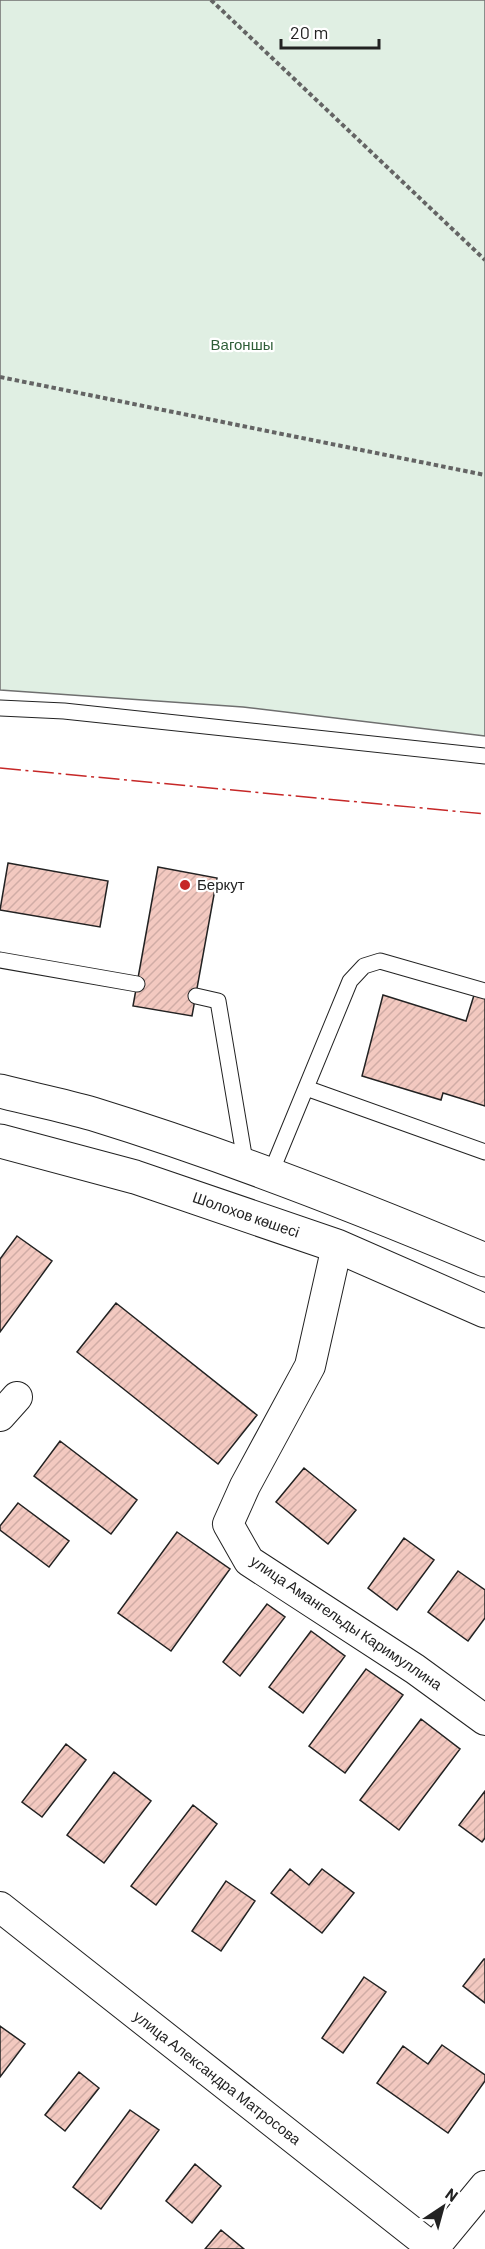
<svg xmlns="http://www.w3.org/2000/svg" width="485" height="2249" viewBox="0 0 485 2249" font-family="Barlow,sans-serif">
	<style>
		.garden { fill: #e0efe3; stroke: #6f6f6f; stroke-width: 1.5 }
		.building { fill: url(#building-hatch); stroke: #222; stroke-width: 1.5 }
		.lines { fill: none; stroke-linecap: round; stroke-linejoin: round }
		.lane-casing { stroke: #222; stroke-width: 17 }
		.street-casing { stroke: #222; stroke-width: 32 }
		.highway-casing { stroke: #222; stroke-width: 35 }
		.path { stroke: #646464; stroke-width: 4; stroke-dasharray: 4.5 3; stroke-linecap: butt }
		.lane { stroke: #fff; stroke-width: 15 }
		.street { stroke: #fff; stroke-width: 30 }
		.highway { stroke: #fff; stroke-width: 33 }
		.power { stroke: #c62828; stroke-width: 1.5; stroke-dasharray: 21 4.5 3 4.5; stroke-linecap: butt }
		.poi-dot { fill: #c62828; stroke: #fff; stroke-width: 2 }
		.labels { text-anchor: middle; stroke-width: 4.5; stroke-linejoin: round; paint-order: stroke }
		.park-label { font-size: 15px; fill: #2f5e38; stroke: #fff }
		.poi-label { font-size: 15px; fill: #222; stroke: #fff; text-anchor: start }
		.street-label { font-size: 15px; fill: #222; stroke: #fff }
	</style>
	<defs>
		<pattern id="building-hatch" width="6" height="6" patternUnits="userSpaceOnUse" patternTransform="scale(1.5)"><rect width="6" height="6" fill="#f3c9c0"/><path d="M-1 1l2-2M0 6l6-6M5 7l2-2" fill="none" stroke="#d0aca5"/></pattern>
	</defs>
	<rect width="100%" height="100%" fill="#fff"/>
	<path class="garden" d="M0,0H485V736L243,707L0,690Z"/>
	<path class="building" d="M8,863L108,881L100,927L0,910Z
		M158,867L217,878L192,1016L133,1006Z
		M475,992L485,995V1106L443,1093L441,1100L362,1076L383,995L466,1021Z
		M17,1236L52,1261L0,1332V1259Z
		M116,1303L257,1415L218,1464L77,1352Z
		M60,1441L137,1500L111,1534L34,1476Z
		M304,1468L356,1510L328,1544L276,1502Z
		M18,1503L69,1541L49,1567L0,1530V1526Z
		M177,1532L230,1569L171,1651L118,1613Z
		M404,1538L434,1560L397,1610L368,1588Z
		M458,1571L485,1590V1618L468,1641L428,1612Z
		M267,1604L285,1617L240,1676L223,1662Z
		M311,1631L345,1656L303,1713L269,1687Z
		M366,1669L403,1695L345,1773L309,1746Z
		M421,1719L460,1749L399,1830L360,1800Z
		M66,1744L86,1760L42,1817L22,1802Z
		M114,1772L151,1801L104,1863L67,1835Z
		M485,1791V1838L482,1842L459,1825Z
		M193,1805L217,1824L156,1905L131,1886Z
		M290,1869L309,1885L322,1869L354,1893L322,1933L271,1893Z
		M226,1881L255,1901L221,1951L192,1931Z
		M484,1959H485V2003L463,1986Z
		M364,1977L386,1992L343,2053L322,2038Z
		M0,2026L25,2044L0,2077Z
		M442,2045L485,2075V2081L448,2133L377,2083L403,2046L428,2064Z
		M79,2072L99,2088L65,2131L45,2115Z
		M130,2110L159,2130L101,2209L73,2187Z
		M195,2164L221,2186L192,2223L166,2201Z
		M221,2230L244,2249H205Z"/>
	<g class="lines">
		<defs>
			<path id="lane" d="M0,708L64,711L485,756
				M0,960L137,984
				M196,996L218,1001L246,1167
				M306,1088L485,1152
				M270,1175L350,981L364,966L380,961L485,991"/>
			<path id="street" d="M337,1246L310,1366L245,1486L228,1524L249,1561L415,1669L485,1720
				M0,1416L17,1397
				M0,1907L434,2249
				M433,2249L485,2186"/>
			<path id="highway" d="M0,1091C31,1099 62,1105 93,1114C226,1155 357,1206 485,1260
				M0,1141L135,1177L337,1246L485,1311"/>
		</defs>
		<use href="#lane" class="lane-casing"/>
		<use href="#street" class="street-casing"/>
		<use href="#highway" class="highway-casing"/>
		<path class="path" d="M211,0L485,260
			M0,377L485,475"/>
		<use href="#lane" class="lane"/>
		<use href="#street" class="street"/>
		<use href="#highway" class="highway"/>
		<path class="power" d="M0,768L485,814"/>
	</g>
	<circle class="poi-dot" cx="185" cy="885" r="6"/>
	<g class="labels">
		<g class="park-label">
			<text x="242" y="350">Вагоншы</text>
		</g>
		<g class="poi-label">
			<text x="197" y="890">Беркут</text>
		</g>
		<g class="street-label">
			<text transform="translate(246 1215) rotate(19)" y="5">Шолохов көшесі</text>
			<text transform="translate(346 1623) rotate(34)" y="5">улица Амангельды Каримуллина</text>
			<text transform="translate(217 2078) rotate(38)" y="5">улица Александра Матросова</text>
		</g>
	</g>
	<g transform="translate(443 2207) rotate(36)" stroke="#ffffff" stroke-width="4.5" paint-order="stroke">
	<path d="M0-4.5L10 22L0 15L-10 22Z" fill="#222222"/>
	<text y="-9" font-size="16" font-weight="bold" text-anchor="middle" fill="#222222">N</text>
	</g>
	<path d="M281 39v9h98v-9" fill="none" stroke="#222222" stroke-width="3"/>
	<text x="290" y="39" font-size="18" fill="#222222" stroke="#ffffff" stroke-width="4.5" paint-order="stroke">20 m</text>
</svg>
